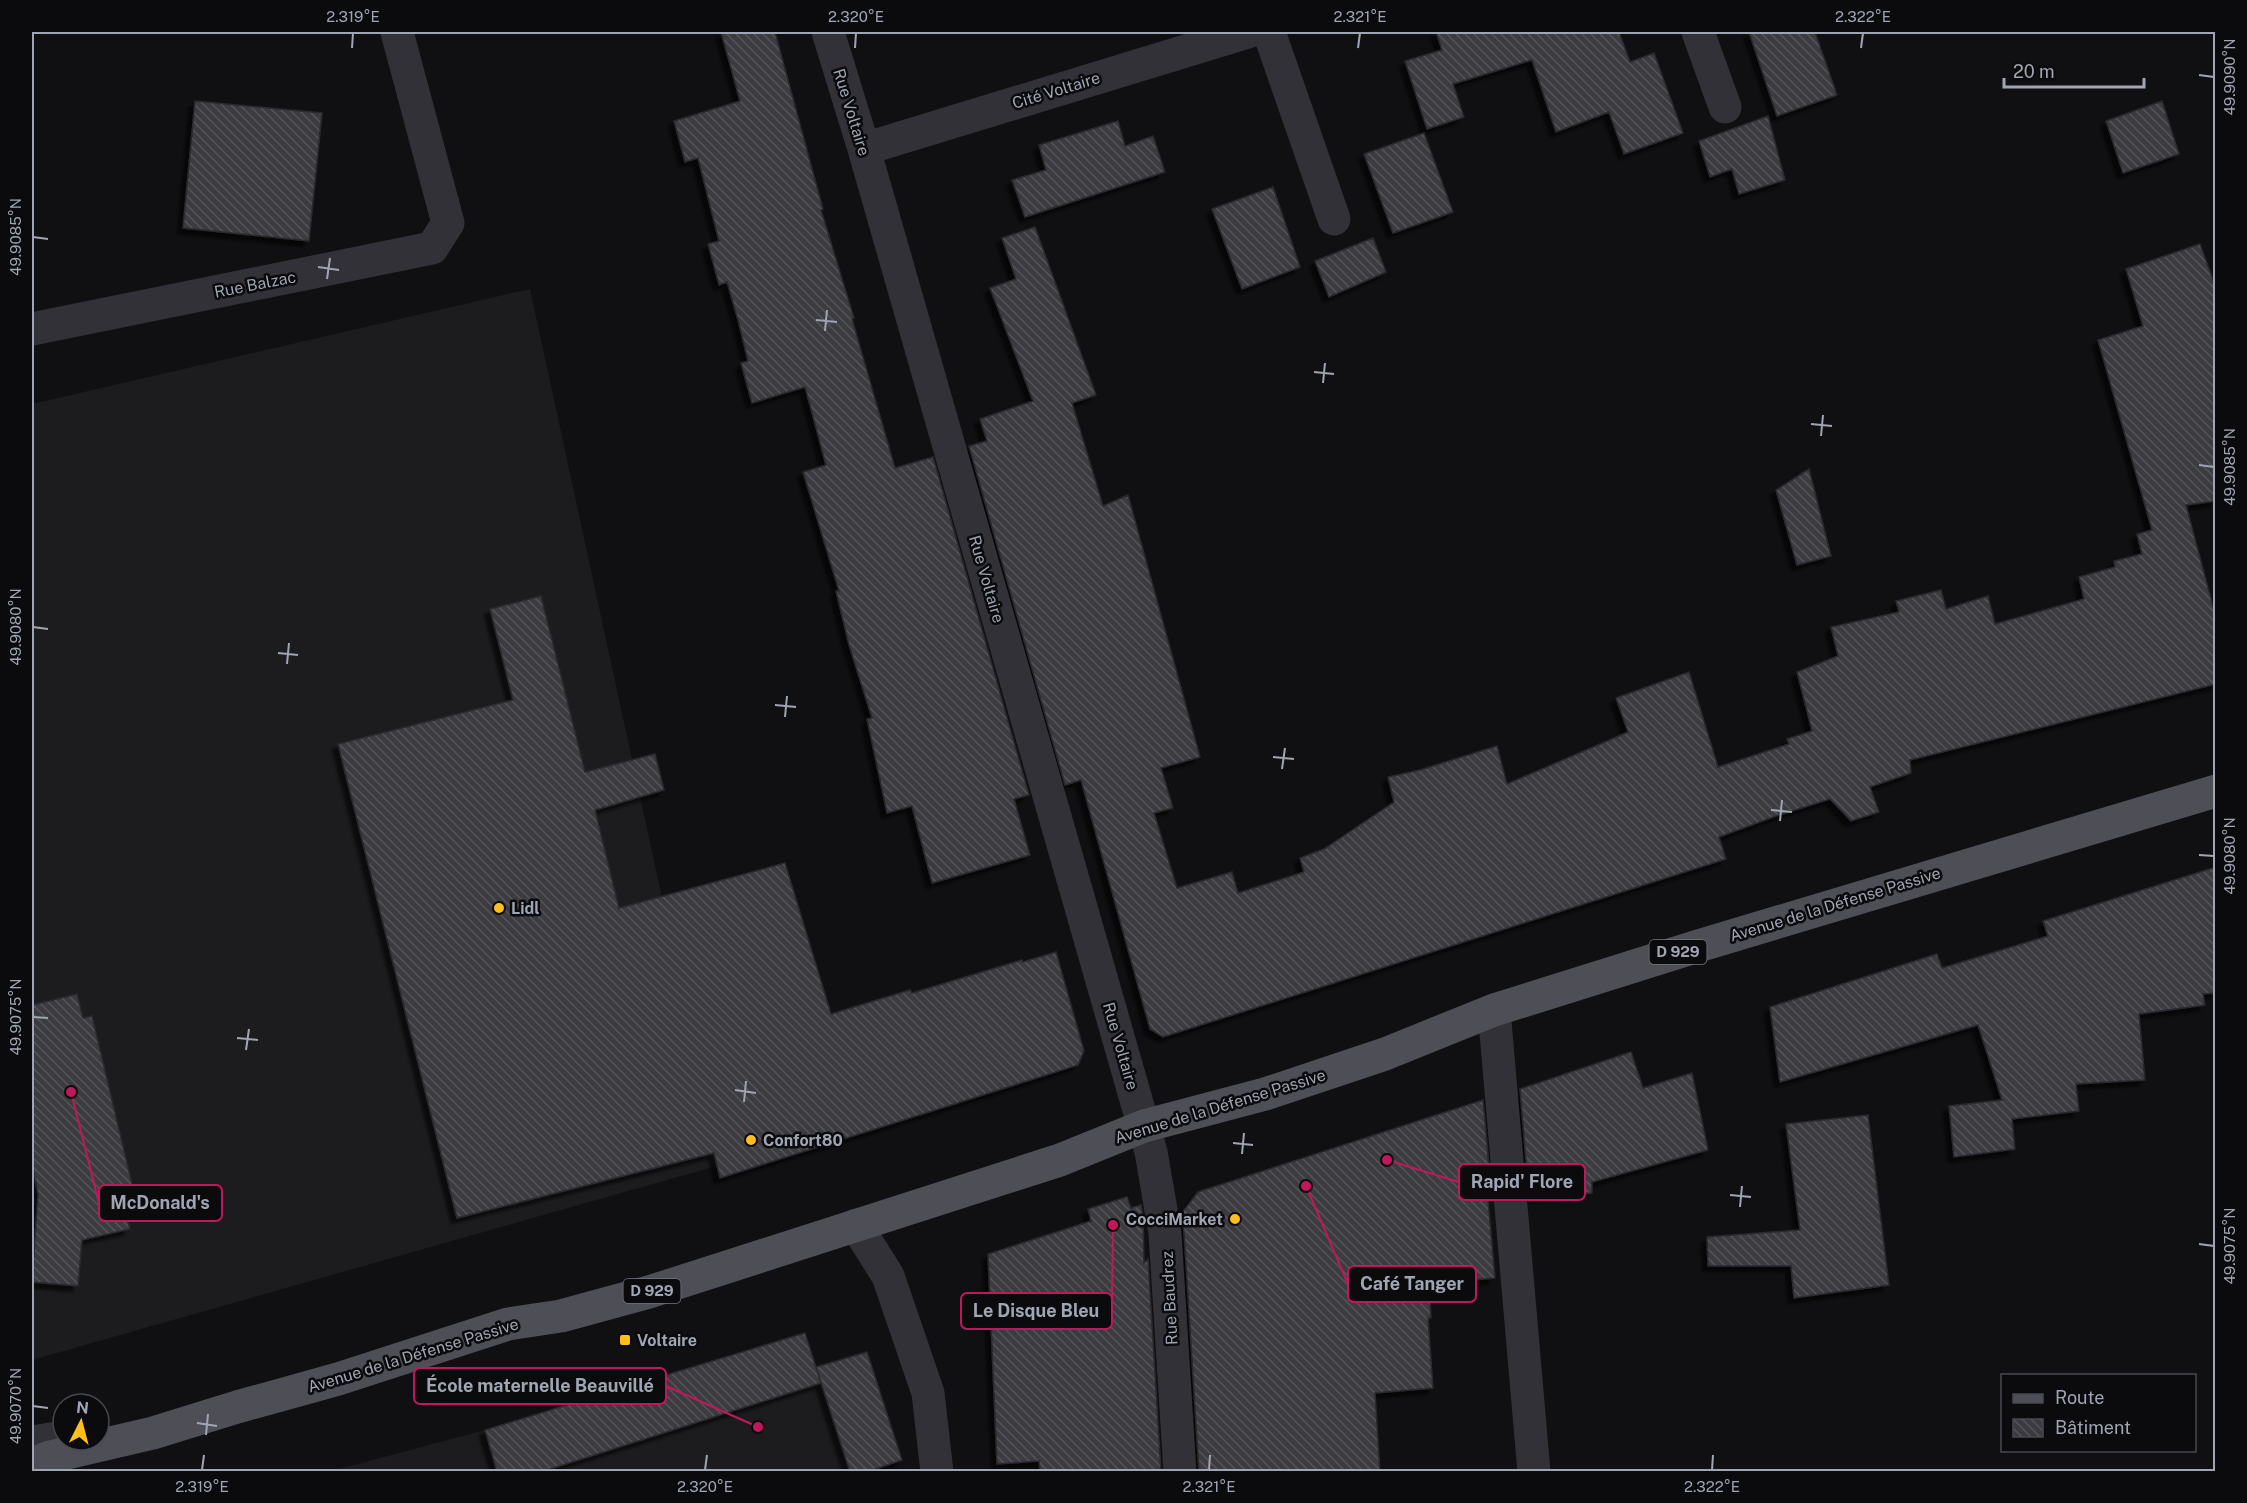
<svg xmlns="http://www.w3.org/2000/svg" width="2247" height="1503" viewBox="0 0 2247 1503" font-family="'Public Sans',sans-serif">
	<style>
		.built { fill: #1c1c1f }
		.building { fill: url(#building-back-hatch); stroke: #2a2a2e; stroke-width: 1.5; filter: url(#shadow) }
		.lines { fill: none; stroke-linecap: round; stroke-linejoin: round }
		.minor { stroke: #313137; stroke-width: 33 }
		.major { stroke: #4d4e56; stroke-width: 33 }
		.ticks { fill: none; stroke: #a0a5b4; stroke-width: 2 }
		.poi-dot { fill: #ffbe1b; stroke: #0b0b0d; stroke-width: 2 }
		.labels { text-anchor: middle; stroke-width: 5; stroke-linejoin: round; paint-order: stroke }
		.shield { fill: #0b0b0d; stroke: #737782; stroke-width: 1.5 }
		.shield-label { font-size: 15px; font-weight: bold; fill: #a0a5b4 }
		.street-label { font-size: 16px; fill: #a0a5b4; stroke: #0b0b0d }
		.poi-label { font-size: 16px; font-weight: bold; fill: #a0a5b4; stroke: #0b0b0d; text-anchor: start }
		.leader { fill: none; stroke: #c2185b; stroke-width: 2 }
		.callout-dot { fill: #c2185b; stroke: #0b0b0d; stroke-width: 2 }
		.callout { fill: #0b0b0d; stroke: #c2185b; stroke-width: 2 }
		.callout-label { font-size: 18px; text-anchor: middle; font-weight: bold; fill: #a0a5b4 }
		.neatline { fill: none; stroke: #a0a5b4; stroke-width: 2 }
		.ticks-label { font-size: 15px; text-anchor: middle; fill: #a0a5b4 }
	</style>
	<defs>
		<pattern id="building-back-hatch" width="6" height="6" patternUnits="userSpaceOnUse" patternTransform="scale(1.5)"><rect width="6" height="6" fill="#3a3a40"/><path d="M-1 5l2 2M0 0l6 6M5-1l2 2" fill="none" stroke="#535459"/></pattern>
		<filter id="shadow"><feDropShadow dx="-5.5" dy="5.5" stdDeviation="1.5" flood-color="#0009"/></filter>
	</defs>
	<rect width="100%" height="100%" fill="#101012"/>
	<path class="built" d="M530,289L720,1165L32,1360V404Z
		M821,1383L850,1472H541Z
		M485,1430L497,1471L328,1472Z"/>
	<path class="building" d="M721,32H775L823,209L821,210L854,318L852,319L895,468L933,457L1029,795L1014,799L1030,855L932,883L912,806L887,813L867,719L872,718L849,645L836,591H839L803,472L826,465L805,387L752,403L741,363L748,361L738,320L727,282L719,285L708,244L719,241L698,158L685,162L674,121L740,101Z
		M1436,32H1619L1630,62L1654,53L1683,133L1624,154L1609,112L1556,132L1532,60L1453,84L1464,117L1427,129L1405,61L1442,50Z
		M1749,32H1815L1837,95L1777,116Z
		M195,101L322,113L309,241L183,228Z
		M2162,101L2179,154L2123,173L2106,121Z
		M1768,116L1785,180L1739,194L1732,169L1710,177L1699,141Z
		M1118,121L1125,146L1153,136L1165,172L1025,217L1012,180L1046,170L1039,145Z
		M1424,133L1453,212L1393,233L1364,154Z
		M1273,187L1300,267L1242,289L1212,209Z
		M1035,227L1096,395L1072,403L1103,506L1128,495L1200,757L1161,768L1173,808L1154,813L1177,888L1232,872L1238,893L1304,872L1300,858L1324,849L1394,802L1388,777L1420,770L1497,746L1507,784L1628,732L1616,698L1689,672L1718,767L1789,744L1787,739L1812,731L1797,672L1838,656L1831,627L1899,612L1896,601L1941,590L1946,609L1988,596L1995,624L2084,599L2079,577L2115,567L2114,561L2142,554L2137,534L2152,530L2098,340L2143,326L2126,269L2200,244L2216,288V501L2186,505L2216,618V684L1910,760L1911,773L1870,787L1879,812L1851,821L1830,799L1776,816L1719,837L1726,859L1163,1037L1150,1029L1081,780L1065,785L969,446L987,441L980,419L1033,401L990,288L1016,279L1002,238Z
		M1373,238L1386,272L1329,297L1315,261Z
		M1809,469L1831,556L1797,565L1776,490Z
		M541,596L585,772L655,754L664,790L595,810L619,908L785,863L831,1014L910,990L912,993L1022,960L1023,962L1056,952L1084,1051L1078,1065L720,1178L714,1153L457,1218L338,744L513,700L490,609Z
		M2216,867V993L2203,994L2205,1005L2139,1014L2145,1080L2076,1084L2079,1111L2012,1119L2015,1149L1954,1157L1949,1106L2002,1100L1978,1025L1780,1082L1770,1007L1937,954L1942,968L2048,936L2043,921Z
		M77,994L83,1018L92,1016L133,1188L120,1191L130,1229L82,1240L78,1286L32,1282L38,1194L32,1165V1005Z
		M1631,1052L1643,1088L1692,1073L1708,1150L1592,1182V1193L1529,1197L1520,1089Z
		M1483,1100L1492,1200H1488L1495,1278L1429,1284L1431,1318H1428L1433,1388L1375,1393L1380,1472H1199L1184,1232L1181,1214L1198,1192Z
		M1868,1115L1889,1285L1794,1298L1791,1266H1708L1707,1237L1800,1230L1786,1124Z
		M1127,1197L1131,1208L1141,1205L1143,1215L1144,1263L1148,1259L1161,1472H1040L1039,1461L997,1464L988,1254L1091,1221L1088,1209Z
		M805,1333L821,1383L541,1472H497L485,1430Z
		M867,1352L902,1460L867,1472H850L816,1367Z"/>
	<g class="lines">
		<path class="minor" d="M828,32L864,149L1151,1152L1165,1233L1180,1472
			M1269,32L1334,219
			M1698,32L1725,107
			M864,149L1248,32
			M32,329L432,248L448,223L397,32
			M1494,1010L1534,1472
			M856,1225L888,1276L928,1393L937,1472
			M32,1442L63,1437"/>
		<path class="major" d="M32,1464L50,1457L153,1433L237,1407L338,1379L508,1324L561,1316L649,1292L1060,1160L1144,1126L1265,1094L1385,1054L1494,1010L1695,947L2216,791"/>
	</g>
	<path class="ticks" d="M352,48L353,33M855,48L856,33M1358,48L1360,33M1861,48L1863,33M2199,75L2214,77M33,237L48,239M318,267L339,270M327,279L330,258M816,320L837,322M825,331L827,310M1314,372L1334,374M1323,383L1325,363M1811,424L1832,426M1821,436L1823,415M2199,465L2214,467M33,627L48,629M278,653L298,655M287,664L289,643M775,705L796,707M785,717L787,696M1273,757L1294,759M1282,769L1285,748M1771,810L1792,812M1780,821L1782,800M2199,855L2214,856M33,1017L48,1018M237,1038L258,1040M246,1050L249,1029M735,1090L756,1093M744,1102L746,1081M1233,1143L1253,1145M1242,1154L1244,1133M1730,1195L1751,1197M1740,1207L1742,1186M2199,1244L2214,1246M33,1406L48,1408M197,1423L217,1426M206,1435L208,1414M202,1470L204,1455M705,1470L707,1455M1209,1470L1210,1455M1712,1470L1713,1455"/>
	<g class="poi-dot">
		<circle cx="499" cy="908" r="6"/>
		<circle cx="751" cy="1140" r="6"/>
		<circle cx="1235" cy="1219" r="6"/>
		<rect x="619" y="1334" width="12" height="12" rx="3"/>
	</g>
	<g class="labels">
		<g class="shield">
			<rect x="1649.5" y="940" width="57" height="24" rx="4.5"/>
			<rect x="623.5" y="1279" width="57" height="24" rx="4.5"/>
		</g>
		<g class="shield-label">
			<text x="1678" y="957">D 929</text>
			<text x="652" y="1296">D 929</text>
		</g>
		<g class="street-label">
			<text transform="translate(1056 90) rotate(-17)" y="6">Cité Voltaire</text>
			<text transform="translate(852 112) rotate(73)" y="6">Rue Voltaire</text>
			<text transform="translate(255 284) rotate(-11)" y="6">Rue Balzac</text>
			<text transform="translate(987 579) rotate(74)" y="6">Rue Voltaire</text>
			<text transform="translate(1835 904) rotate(-17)" y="6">Avenue de la Défense Passive</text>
			<text transform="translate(1121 1046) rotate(74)" y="6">Rue Voltaire</text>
			<text transform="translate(1220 1106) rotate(-17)" y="6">Avenue de la Défense Passive</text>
			<text transform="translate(1169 1298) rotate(-93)" y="6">Rue Baudrez</text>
			<text transform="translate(413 1355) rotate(-17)" y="6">Avenue de la Défense Passive</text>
		</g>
		<g class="poi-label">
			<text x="511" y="914">Lidl</text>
			<text x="763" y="1146">Confort80</text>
			<text x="1223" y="1225" text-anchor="end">CocciMarket</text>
			<text x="637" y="1346">Voltaire</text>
		</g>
	</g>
	<path class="leader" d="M1387 1160L1459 1182M71 1092L99 1203M1306 1186L1348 1284M1113 1225L1112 1311M758 1427L666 1386"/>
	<g class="callout-dot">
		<circle cx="1387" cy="1160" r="6"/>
		<circle cx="71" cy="1092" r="6"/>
		<circle cx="1306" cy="1186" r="6"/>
		<circle cx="1113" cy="1225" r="6"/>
		<circle cx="758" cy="1427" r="6"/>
	</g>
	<g class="callout">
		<rect x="1459" y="1164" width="126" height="36" rx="6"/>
		<rect x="99" y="1185" width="123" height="36" rx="6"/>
		<rect x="1348" y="1266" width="128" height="36" rx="6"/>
		<rect x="961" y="1293" width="151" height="36" rx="6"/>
		<rect x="414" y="1368" width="252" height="36" rx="6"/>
	</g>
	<g class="callout-label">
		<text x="1522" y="1188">Rapid' Flore</text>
		<text x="160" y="1209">McDonald's</text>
		<text x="1412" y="1290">Café Tanger</text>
		<text x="1036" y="1317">Le Disque Bleu</text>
		<text x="540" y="1392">École maternelle Beauvillé</text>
	</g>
	<rect width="2247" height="1503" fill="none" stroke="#0b0b0d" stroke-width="66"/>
	<rect x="2001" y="1374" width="195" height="78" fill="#0b0b0d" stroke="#474950" stroke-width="1.5"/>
	<rect x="2013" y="1394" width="30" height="9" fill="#4d4e56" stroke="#474950" stroke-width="1.5"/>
	<text x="2055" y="1404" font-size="18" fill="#a0a5b4">Route</text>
	<rect x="2013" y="1419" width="30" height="18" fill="url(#building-back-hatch)" stroke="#474950" stroke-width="1.5"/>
	<text x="2055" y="1434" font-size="18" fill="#a0a5b4">Bâtiment</text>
	<g transform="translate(81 1422) rotate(6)"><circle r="28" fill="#0b0b0d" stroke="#474950" stroke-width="1.5"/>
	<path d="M0-4.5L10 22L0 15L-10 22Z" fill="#ffbe1b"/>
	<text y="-9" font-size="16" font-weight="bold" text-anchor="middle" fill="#a0a5b4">N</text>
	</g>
	<path d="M2004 78v9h140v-9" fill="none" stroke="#a0a5b4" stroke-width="3"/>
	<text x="2013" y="78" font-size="18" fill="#a0a5b4" stroke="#0b0b0d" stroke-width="4.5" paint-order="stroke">20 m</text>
	<rect x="33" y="33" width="2181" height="1437" class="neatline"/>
	<g class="ticks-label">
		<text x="353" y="22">2.319°E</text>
		<text x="856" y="22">2.320°E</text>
		<text x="1360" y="22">2.321°E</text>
		<text x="1863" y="22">2.322°E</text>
		<text transform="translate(2230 77) rotate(-90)" y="5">49.9090°N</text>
		<text transform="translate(16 237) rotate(-90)" y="5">49.9085°N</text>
		<text transform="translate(2230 467) rotate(-90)" y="5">49.9085°N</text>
		<text transform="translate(16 627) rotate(-90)" y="5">49.9080°N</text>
		<text transform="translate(2230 856) rotate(-90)" y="5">49.9080°N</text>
		<text transform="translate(16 1017) rotate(-90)" y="5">49.9075°N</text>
		<text transform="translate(2230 1246) rotate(-90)" y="5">49.9075°N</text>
		<text transform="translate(16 1406) rotate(-90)" y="5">49.9070°N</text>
		<text x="202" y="1492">2.319°E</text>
		<text x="705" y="1492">2.320°E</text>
		<text x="1209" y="1492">2.321°E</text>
		<text x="1712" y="1492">2.322°E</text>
	</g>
</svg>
